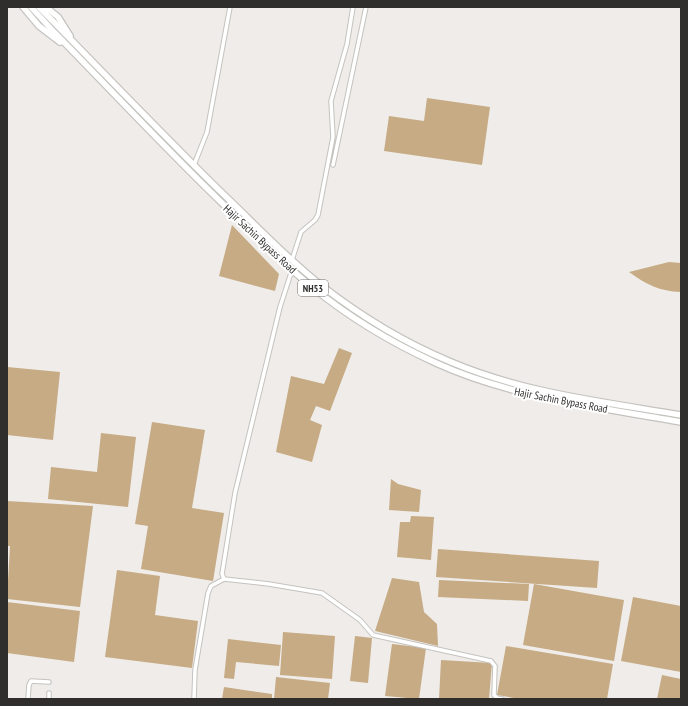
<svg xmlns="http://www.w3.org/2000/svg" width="688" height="706" viewBox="0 0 688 706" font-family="'PT Sans Narrow',sans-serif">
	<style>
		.forest { fill: #c6ab84 }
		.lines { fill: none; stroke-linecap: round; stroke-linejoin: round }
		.minor-casing { stroke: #c5c3bf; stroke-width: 5.5 }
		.highway-casing { stroke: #c5c3bf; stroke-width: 8 }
		.minor { stroke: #fff; stroke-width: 3.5 }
		.highway { stroke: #fff; stroke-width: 5.5 }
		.labels { text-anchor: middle; stroke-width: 4; stroke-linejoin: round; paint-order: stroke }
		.shield { fill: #fff; stroke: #6d6d6c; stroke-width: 1 }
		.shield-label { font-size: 10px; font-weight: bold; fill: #2f2e2d }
		.street-label { font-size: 11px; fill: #2f2e2d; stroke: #fff }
	</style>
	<rect width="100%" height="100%" fill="#efece9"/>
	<path class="forest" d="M427,98L490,107L482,165L384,151L389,116L424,121Z
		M232,225L279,274L275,291L219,276Z
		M669,262L681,263V292C659,291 647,285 629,272Z
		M339,348L352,353L330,411L316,406L310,420L322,425L312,462L276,452L291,376L324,384Z
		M7,367L60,372L53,440L7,435Z
		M152,422L205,430L192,508L224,513L213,581L141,569L148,526L135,524Z
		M101,433L136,437L128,507L48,499L51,467L97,472Z
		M391,479L398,484L421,490L419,512L389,510Z
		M7,501L93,506L80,607L7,599L10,546H7Z
		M411,516L434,517L431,560L397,557L400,522H410Z
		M438,549L599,561L597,588L436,577Z
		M117,570L160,576L155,615L198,621L192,668L105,657Z
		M392,578L419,582L424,612L437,624L438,646L375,631Z
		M439,580L529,584L528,601L438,597Z
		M534,584L624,600L614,661L523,645Z
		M633,597L681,606V672L621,661Z
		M7,602L80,611L74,662L7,653Z
		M283,632L335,636L332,679L280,675Z
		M355,636L372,638L368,683L350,681Z
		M228,639L281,645L279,666L236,662L234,679L224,678Z
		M392,644L426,648L419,699L385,696Z
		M506,646L613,664L607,699H520L497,695Z
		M441,660L492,663L489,699H439Z
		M662,675L681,679V699H657Z
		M276,677L330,683L328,699H274Z
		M224,687L272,694V699H222Z"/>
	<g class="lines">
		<defs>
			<path id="minor" d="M194,165L207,132L230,7
				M333,165L366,7
				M292,260L301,232L315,220L318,215L333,137L331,101L347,44L353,7
				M292,270L280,307L235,493L222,574L224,579L269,584L322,593L360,620L373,635L491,661L495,666L494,695L497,698L502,699
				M28,699L29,685L31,681L49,682
				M49,699V693
				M194,699L195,670L208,593L211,586L224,579"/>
			<path id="highway" d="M23,7L39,26L60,42
				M31,7L54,32C110,89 165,148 223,204C252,232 281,262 312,287C350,318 392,343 436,363C513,398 598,407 681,422
				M39,7C99,68 158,130 219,190C253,222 285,257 322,286C362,317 405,343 451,362C524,393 604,402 681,415
				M46,7L58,17L70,36"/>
		</defs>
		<use href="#minor" class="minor-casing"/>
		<use href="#highway" class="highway-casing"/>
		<use href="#minor" class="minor"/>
		<use href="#highway" class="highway"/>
	</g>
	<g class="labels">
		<rect class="shield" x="298" y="280" width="30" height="16" rx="3"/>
		<g class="shield-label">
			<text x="313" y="292">NH53</text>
		</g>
		<g class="street-label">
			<text transform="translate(260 239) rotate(43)" y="4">Hajir Sachin Bypass Road</text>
			<text transform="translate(561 400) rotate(11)" y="4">Hajir Sachin Bypass Road</text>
		</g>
	</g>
	<rect width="688" height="706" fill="none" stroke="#2f2e2d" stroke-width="16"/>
</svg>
